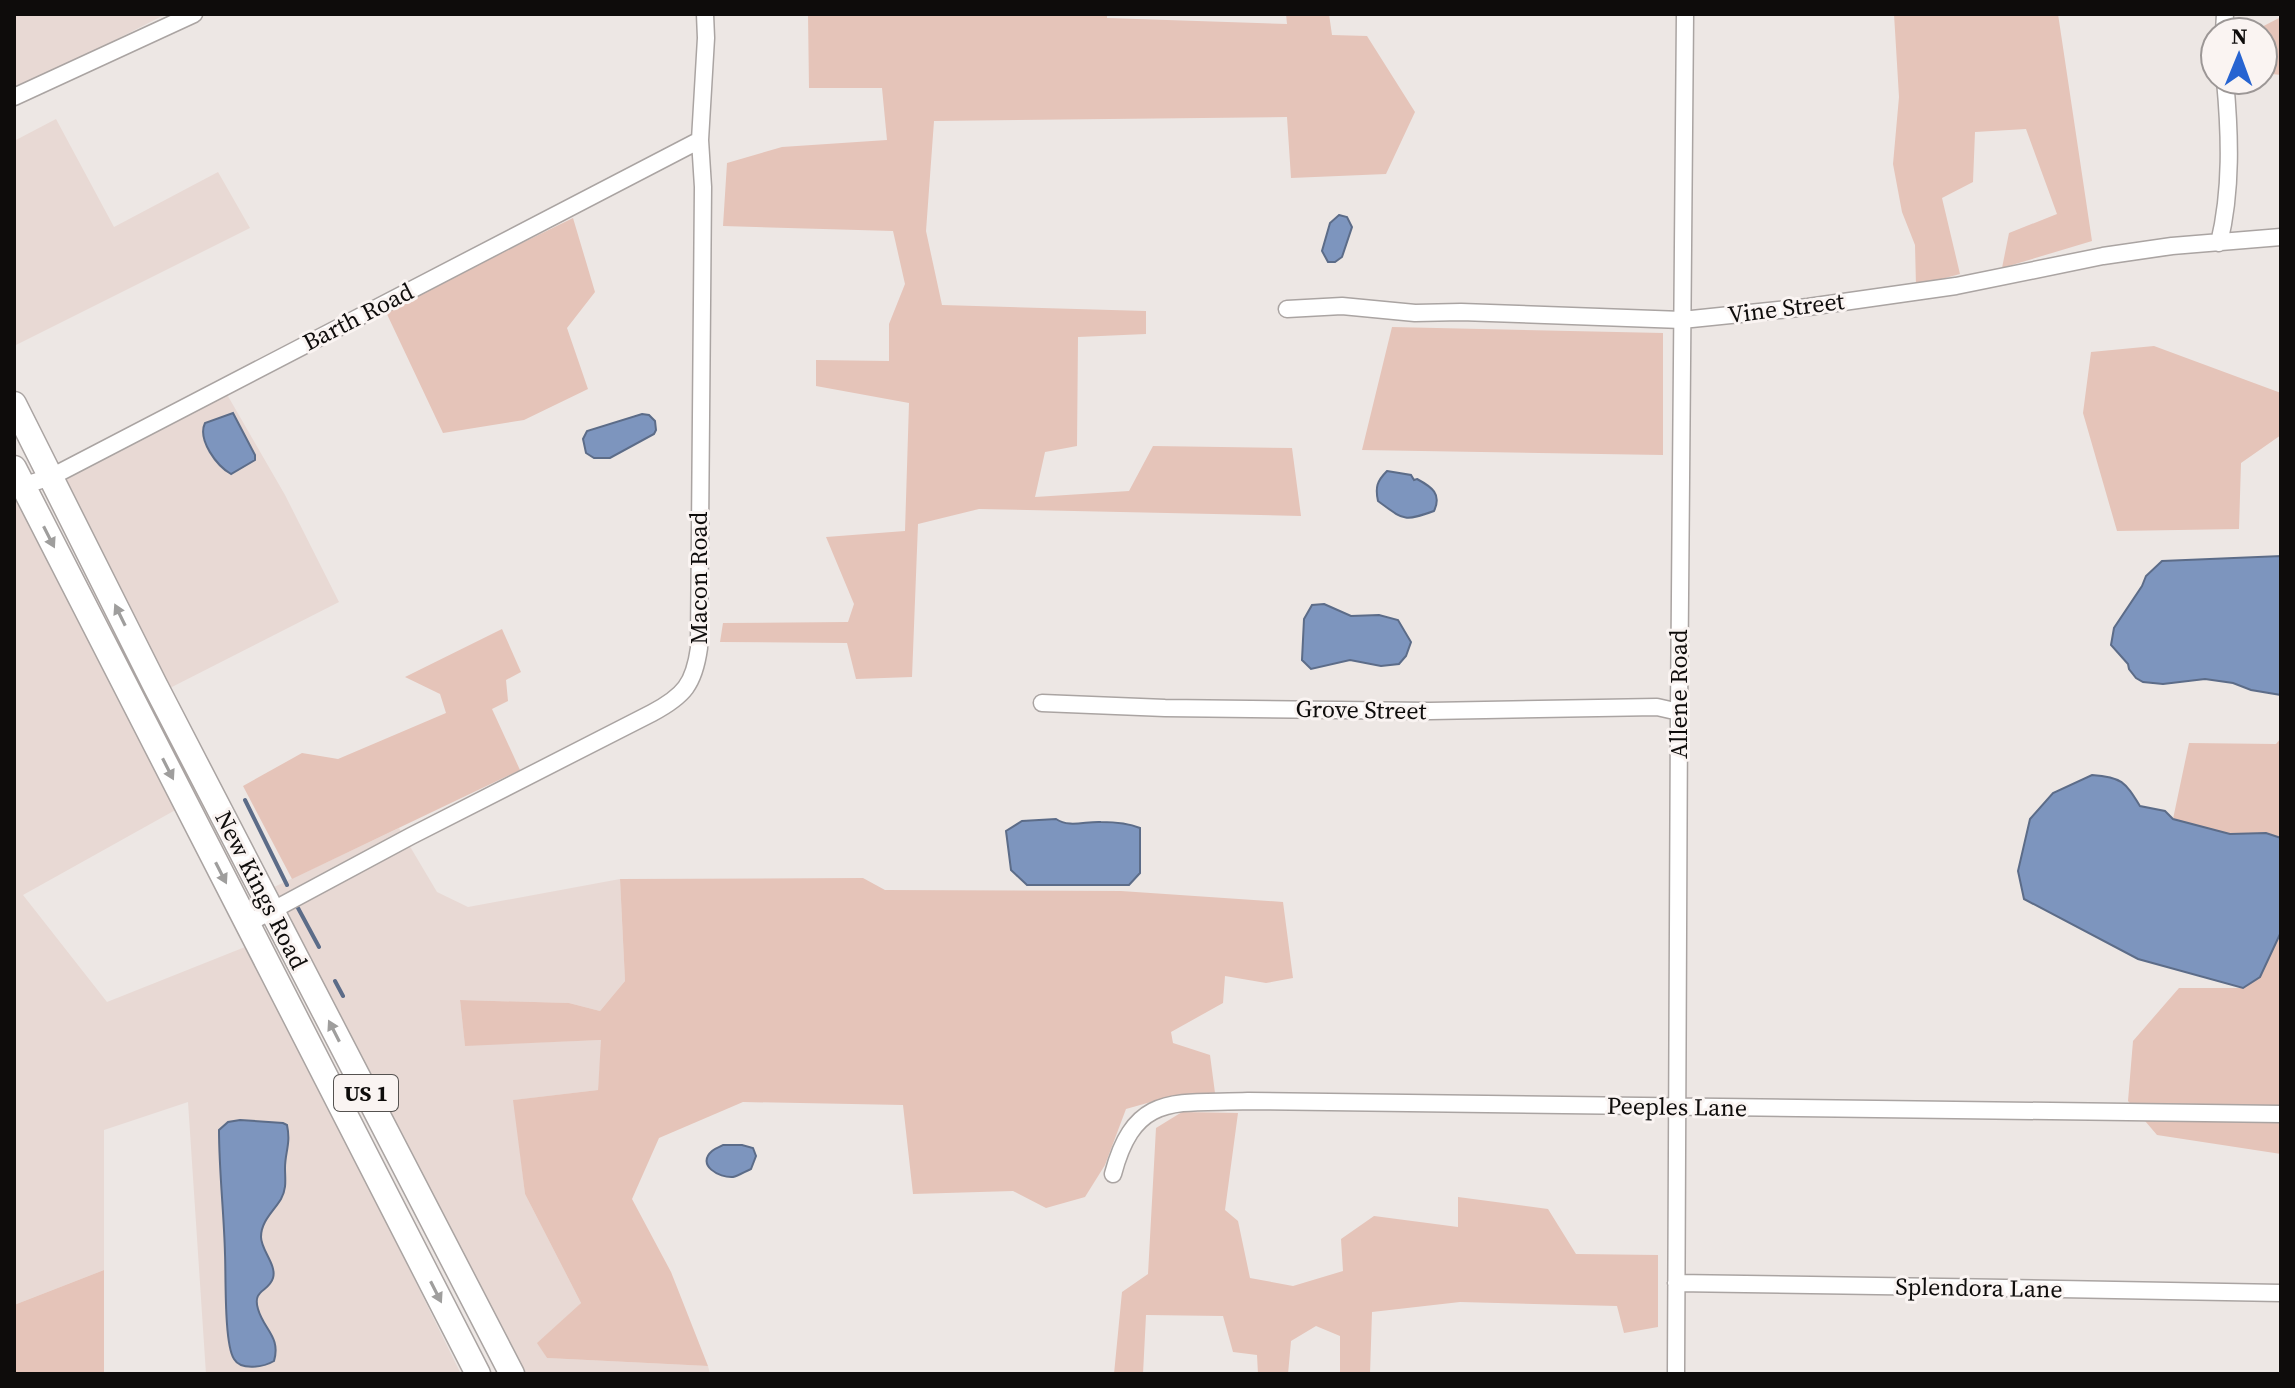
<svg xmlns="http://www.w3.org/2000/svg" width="2295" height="1388" viewBox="0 0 2295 1388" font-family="'Source Serif 4',serif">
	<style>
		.built { fill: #e8d9d4 }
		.green { fill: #e5c4b9 }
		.water { fill: #7d95be; stroke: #5c6c88; stroke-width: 2 }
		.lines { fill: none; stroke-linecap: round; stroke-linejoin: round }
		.stream { stroke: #5c6c88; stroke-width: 4 }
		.minor-casing { stroke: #aaa4a2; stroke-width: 19 }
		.highway-casing { stroke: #aaa4a2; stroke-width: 27 }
		.minor { stroke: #fff; stroke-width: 16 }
		.highway { stroke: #fff; stroke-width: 24 }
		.oneway { fill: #9f9e9d }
		.labels { text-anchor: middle; stroke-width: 6; stroke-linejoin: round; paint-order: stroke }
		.shield { fill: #faf4f2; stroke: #555250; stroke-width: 2 }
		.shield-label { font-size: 22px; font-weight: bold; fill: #0e0c0b }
		.street-label { font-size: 24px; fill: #0e0c0b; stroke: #faf4f2 }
	</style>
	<rect width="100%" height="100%" fill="#ede7e4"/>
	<path class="built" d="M14,14H166L14,92Z
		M56,119L114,227L218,172L250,228L14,346V141Z
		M225,391L285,495L339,602L166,690L62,478Z
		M14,488L179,808L23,895L107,1002L245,947L328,1104L461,1374H206L188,1102L104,1130V1270L14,1305Z
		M399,828L437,892L468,907L620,879L625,981L600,1011L569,1003L460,1000L465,1045L602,1040L598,1090L514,1100L525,1194L581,1303L538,1343L547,1358L708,1366L710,1374H523L272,888Z"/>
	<path class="green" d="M808,14H1107V18L1287,24L1286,14H1329L1332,35L1367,36L1415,112L1386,174L1291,178L1287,117L934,121L926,231L942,305L1146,311V334L1078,337L1077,446L1045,452L1035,497L1129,491L1153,446L1292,448L1301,516L979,509L918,524L912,677L856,679L847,643L720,642L723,623L848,622L854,604L826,537L905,531L909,403L816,386V360L889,361V324L905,284L893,231L723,226L727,163L782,147L887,140L882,88H809Z
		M1894,14H2058L2092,241L2002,268L2009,233L2057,214L2026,129L1975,132L1973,182L1942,198L1960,274L1916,286L1915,245L1902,212L1893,164L1899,97Z
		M2281,17V75L2263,73V32H2252Z
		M573,218L595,292L567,328L588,389L524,420L443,433L385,310Z
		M1392,327L1663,333V455L1362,450Z
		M2154,346L2281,393V435L2241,463L2239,529L2117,531L2083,413L2091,352Z
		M502,629L521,672L506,680L508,701L492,709L520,770L292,879L243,786L302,753L338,759L446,713L440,694L405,677Z
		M2281,738V838L2266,833L2230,834L2173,819L2189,743L2276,744Z
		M863,878L885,890L1121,891L1283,902L1293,978L1266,983L1225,976L1223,1003L1171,1032L1173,1043L1210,1055L1215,1093L1172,1096L1126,1109L1105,1165L1085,1197L1046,1208L1013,1191L913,1194L903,1105L743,1102L659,1138L632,1199L671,1272L708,1366L547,1358L537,1343L581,1303L525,1194L513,1100L598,1090L601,1040L465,1046L460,1000L569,1003L600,1011L625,981L620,879Z
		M2281,932V1154L2157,1135L2128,1101L2133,1041L2179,988H2243L2260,977Z
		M1182,1112L1238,1113L1225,1210L1238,1221L1250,1278L1293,1286L1343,1271L1341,1239L1374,1216L1458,1227V1197L1548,1209L1576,1254L1658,1255V1327L1624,1333L1617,1306L1460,1302L1372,1312L1370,1374H1340V1336L1316,1326L1291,1341L1288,1374H1258L1257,1355L1233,1352L1223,1316L1146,1315L1143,1374H1114L1122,1292L1148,1274L1156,1128Z
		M104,1270V1374H14V1305Z"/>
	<path class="water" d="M1339,215L1347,217L1352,227L1342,257L1335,262H1328L1322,251L1330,223Z
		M233,413L255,455V460L231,474C217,466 197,440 205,423Z
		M642,414L649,415L655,421L656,430L654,434L610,458H594L586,453L583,439L587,431Z
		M1387,471L1411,475L1414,480L1417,479C1432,487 1442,494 1434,511C1403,522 1404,520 1378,501C1375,487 1377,481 1387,471Z
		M2281,556V695L2251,690L2233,683L2205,679L2163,684L2143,682L2136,678L2129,669L2128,664L2111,645L2114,628L2142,586L2146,576L2162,561Z
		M1324,604L1351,616L1379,615L1398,620L1411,642L1406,656L1399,664L1381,666L1350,660L1311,669L1302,660L1304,619L1312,605Z
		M2092,775C2122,777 2125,782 2140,806L2165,811L2173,819L2230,834L2266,833L2281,838V932L2260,977L2243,988L2138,959L2024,899L2018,871L2030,819L2053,793Z
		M1056,819C1069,828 1086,821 1101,822C1115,822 1128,823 1140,828V873L1129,885H1027L1011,870L1006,831L1022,821Z
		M240,1120L283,1123L287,1125C291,1144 285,1152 285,1168C285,1179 287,1188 281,1199C274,1211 261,1221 261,1237C261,1250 277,1265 273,1278C269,1292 252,1289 258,1309C264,1330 281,1337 274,1361C264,1367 241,1371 234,1359C224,1344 226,1275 225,1254C224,1213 219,1171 219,1130L228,1122Z
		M723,1145H742L753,1148L756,1156L751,1169C746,1171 738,1176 733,1177C719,1178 696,1165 712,1151C715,1148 720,1147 723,1145Z"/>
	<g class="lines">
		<path class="stream" d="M245,800L287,885
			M298,908L319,947
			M335,981L343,996"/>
		<defs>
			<path id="minor" d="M2224,32L2225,14
				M14,97L194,14
				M2219,243C2232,190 2230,134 2225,80
				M1287,309L1342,306L1415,313L1461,312L1682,320L1808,307L1956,286L2103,256L2172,246L2281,237
				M15,488L51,477L700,140
				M1042,703L1165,708L1430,711L1657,707L1679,712
				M247,924L411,836L652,713C684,696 694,684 699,648L703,187L700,140L706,38L705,14
				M1113,1174C1135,1091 1176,1104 1248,1101L2281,1114
				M1676,1283C1878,1285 2079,1290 2281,1293
				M1676,1374L1679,712L1685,14"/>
			<path id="highway" d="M14,404L155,685L512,1374
				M14,468L478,1374"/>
		</defs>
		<use href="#minor" class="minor-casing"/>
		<use href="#highway" class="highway-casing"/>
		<use href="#minor" class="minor"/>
		<use href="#highway" class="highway"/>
	</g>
	<defs><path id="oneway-solid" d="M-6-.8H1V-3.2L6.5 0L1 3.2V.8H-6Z" transform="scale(2)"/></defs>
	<g class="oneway">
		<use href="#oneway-solid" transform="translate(49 537) rotate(63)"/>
		<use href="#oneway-solid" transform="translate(120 615) rotate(-116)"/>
		<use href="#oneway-solid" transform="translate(168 769) rotate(63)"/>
		<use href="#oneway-solid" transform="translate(221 873) rotate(63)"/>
		<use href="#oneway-solid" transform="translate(334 1031) rotate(-117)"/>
		<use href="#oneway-solid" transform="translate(436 1292) rotate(63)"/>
	</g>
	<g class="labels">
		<rect class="shield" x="334" y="1075" width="64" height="36" rx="6"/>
		<g class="shield-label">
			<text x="366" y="1101">US 1</text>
		</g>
		<g class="street-label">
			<text transform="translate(1786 308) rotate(-7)" y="8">Vine Street</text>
			<text transform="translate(358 317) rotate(-27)" y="8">Barth Road</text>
			<text transform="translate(699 578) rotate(-90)" y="8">Macon Road</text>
			<text transform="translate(1679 694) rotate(-90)" y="8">Allene Road</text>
			<text transform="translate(1361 710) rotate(1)" y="8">Grove Street</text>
			<text transform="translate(261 890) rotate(63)" y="8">New Kings Road</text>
			<text transform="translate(1677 1107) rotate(1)" y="8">Peeples Lane</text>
			<text transform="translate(1979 1288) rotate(1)" y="8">Splendora Lane</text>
		</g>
	</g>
	<rect width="2295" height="1388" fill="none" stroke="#0e0c0b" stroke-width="32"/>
	<g transform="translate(2239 56) rotate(1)"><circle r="38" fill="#faf4f2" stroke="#9c9796" stroke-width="2"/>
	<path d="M0-6L14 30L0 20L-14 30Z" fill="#2764d1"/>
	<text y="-12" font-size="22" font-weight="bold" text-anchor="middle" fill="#0e0c0b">N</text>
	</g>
</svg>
